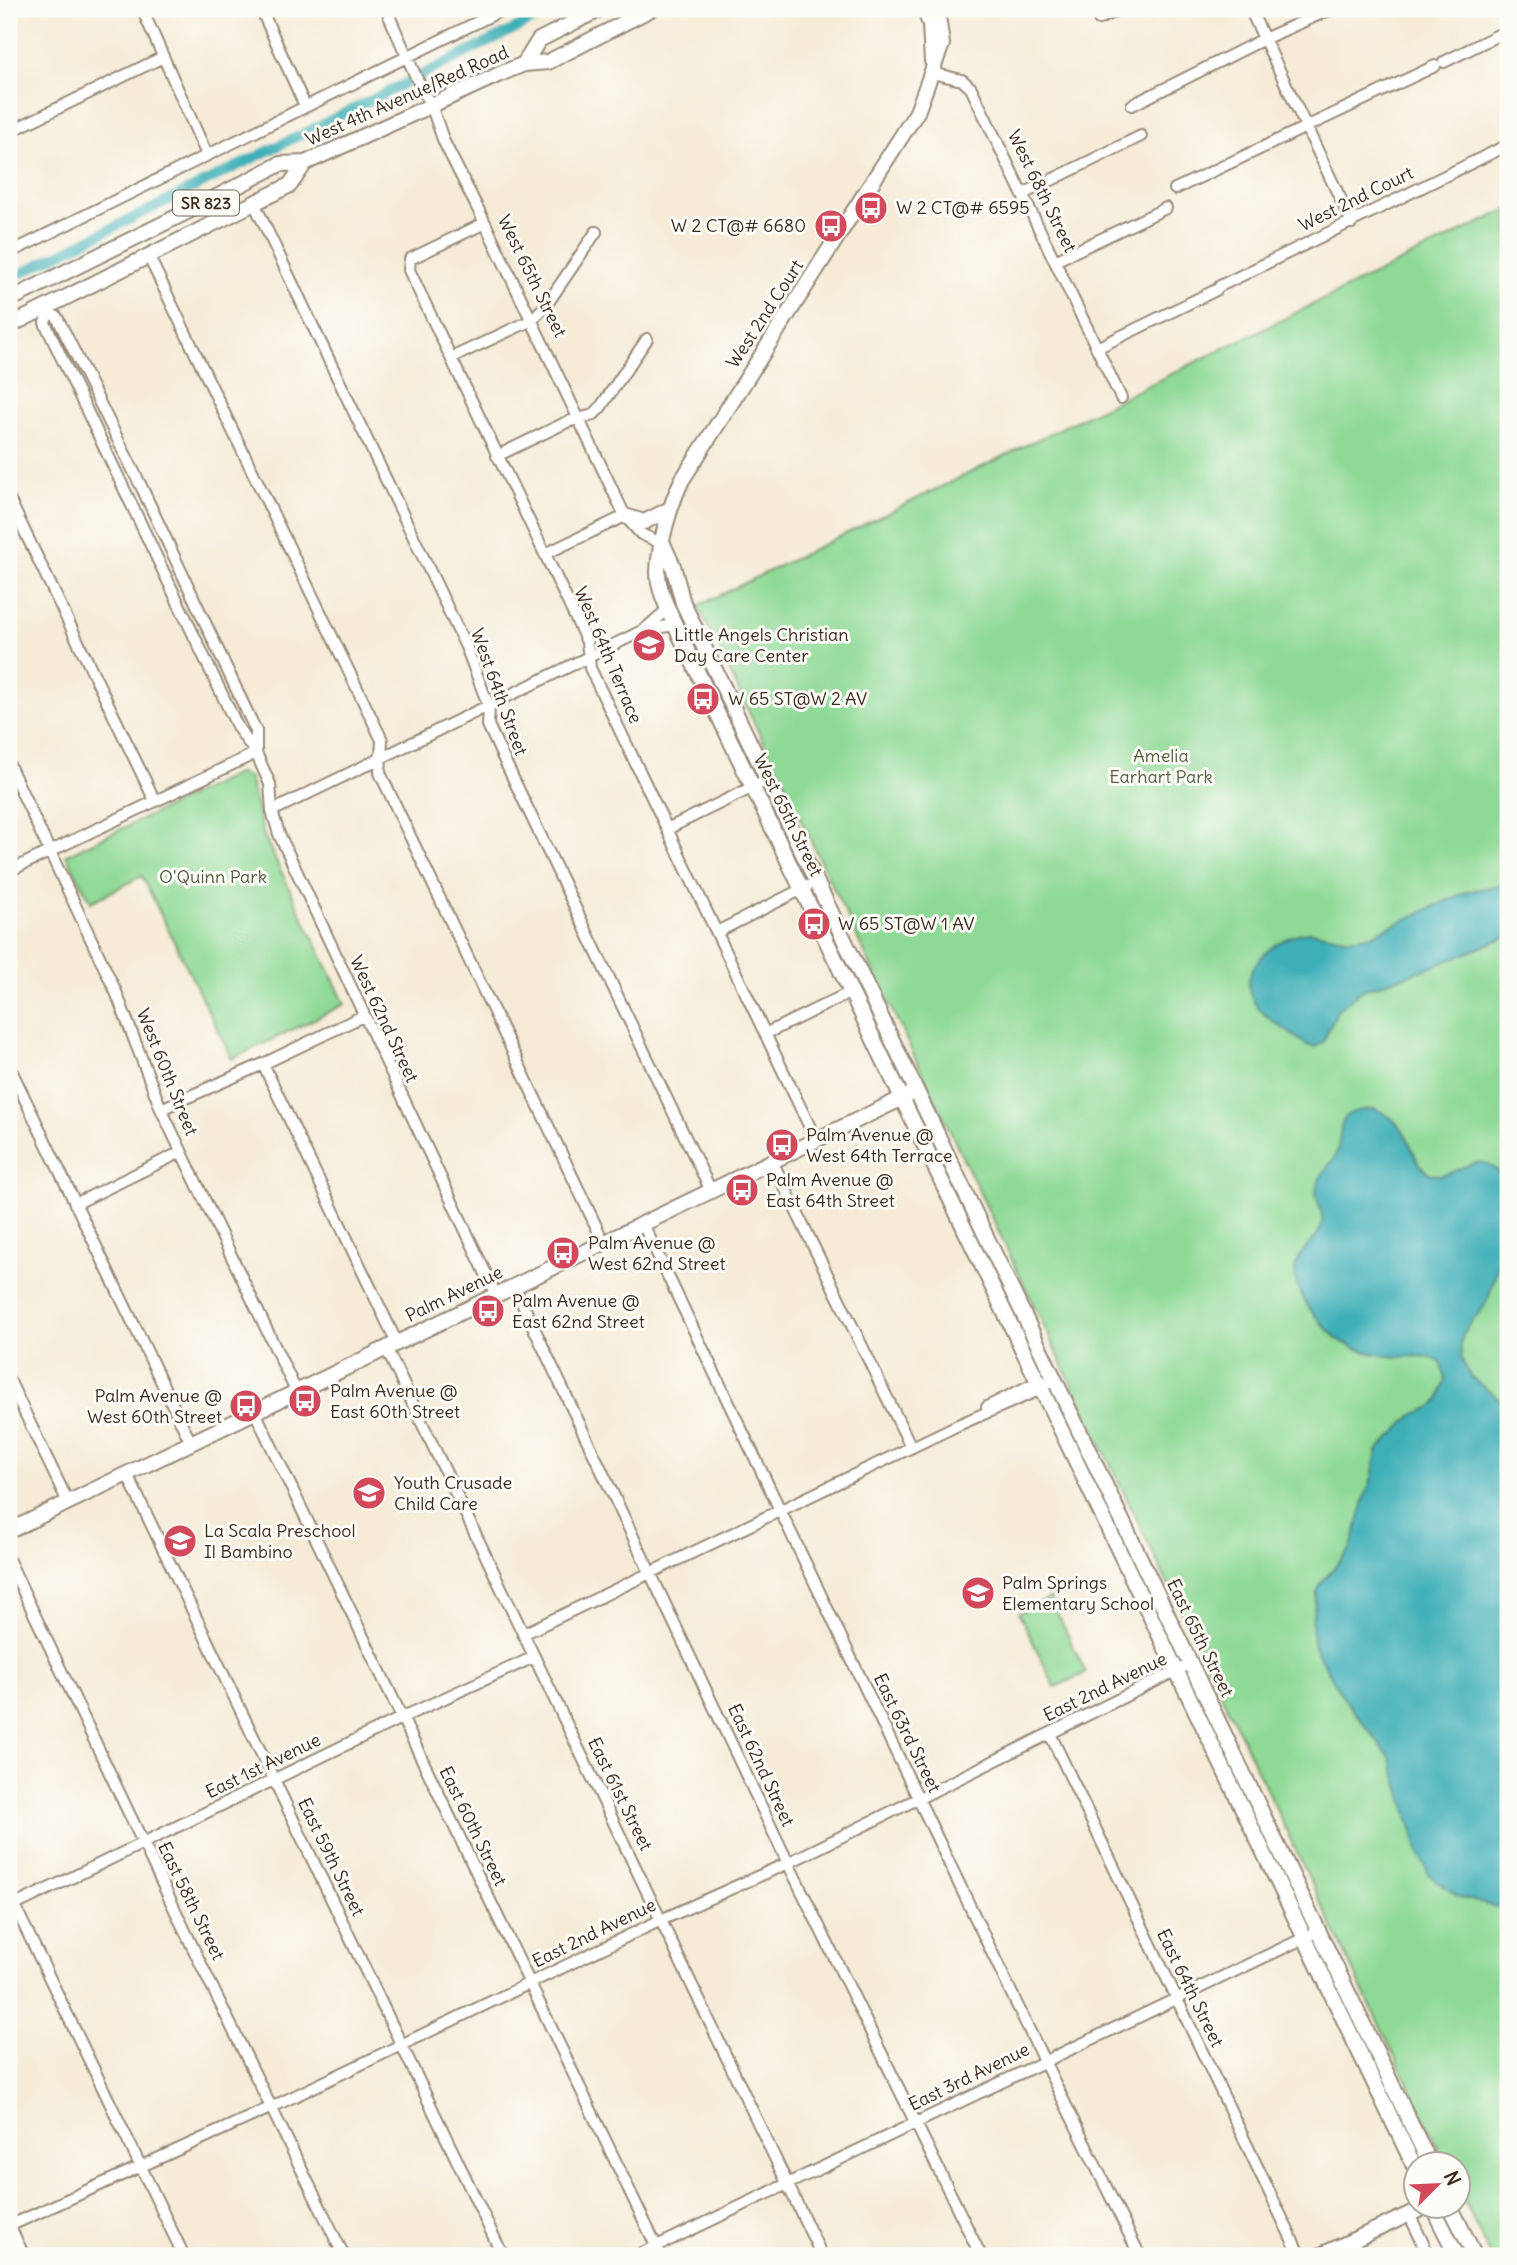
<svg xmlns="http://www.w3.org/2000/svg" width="1517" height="2265" viewBox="0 0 1517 2265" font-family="Delius,sans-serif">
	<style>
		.green { fill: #8ed995; stroke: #64825a; stroke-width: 2 }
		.water { fill: #3eafb7; stroke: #3c6c6a; stroke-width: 2 }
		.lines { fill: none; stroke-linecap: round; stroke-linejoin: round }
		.canal { stroke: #3eafb7; stroke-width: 10 }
		.minor-casing { stroke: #988a7a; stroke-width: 14 }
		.major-casing { stroke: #988a7a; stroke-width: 18 }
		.minor { stroke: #fff; stroke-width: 10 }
		.major { stroke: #fff; stroke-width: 14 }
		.labels { text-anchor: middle; stroke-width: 6; stroke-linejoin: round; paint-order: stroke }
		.shield { fill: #fdfcf7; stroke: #75695f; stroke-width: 2 }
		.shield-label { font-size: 16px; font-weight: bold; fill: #3b2a1e }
		.street-label { font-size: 18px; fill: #3b2a1e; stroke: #fdfcf7 }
		.poi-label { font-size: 18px; fill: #3b2a1e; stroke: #fdfcf7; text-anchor: start }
		.park-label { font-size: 18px; fill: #545f42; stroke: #fdfcf7 }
	</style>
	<rect width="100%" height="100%" fill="#fdfcf7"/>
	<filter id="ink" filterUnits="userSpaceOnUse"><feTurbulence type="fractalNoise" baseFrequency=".0143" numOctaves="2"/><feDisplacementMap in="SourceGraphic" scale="14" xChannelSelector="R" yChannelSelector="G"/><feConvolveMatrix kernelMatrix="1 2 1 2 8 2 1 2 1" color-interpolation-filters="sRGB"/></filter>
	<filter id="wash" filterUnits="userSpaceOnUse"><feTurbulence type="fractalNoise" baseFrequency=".00686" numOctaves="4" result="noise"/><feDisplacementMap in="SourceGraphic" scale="28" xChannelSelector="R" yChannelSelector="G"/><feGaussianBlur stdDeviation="1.57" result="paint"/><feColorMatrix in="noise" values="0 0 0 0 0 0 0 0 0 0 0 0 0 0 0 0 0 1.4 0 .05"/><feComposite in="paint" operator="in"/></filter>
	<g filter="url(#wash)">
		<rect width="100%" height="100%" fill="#f5ebd7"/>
		<path class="green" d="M1508,209V2256H1490L1458,2188V2164L1446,2163L698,606Z
			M239,773L249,778L264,836L345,1004L232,1059L142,876L91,902L66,855Z
			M1050,1598L1086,1673L1055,1687L1019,1613Z"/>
		<path class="water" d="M1508,883V936L1435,966L1363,990L1338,1009L1323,1042L1315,1047L1306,1045C1280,1024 1227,1001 1258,961C1267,949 1286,936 1302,933C1320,929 1338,940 1355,938C1360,938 1366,936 1371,935L1466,892Z
			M1376,1109C1385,1114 1395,1119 1401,1128C1411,1140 1415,1165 1429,1173C1448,1183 1471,1154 1490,1165C1502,1172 1506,1183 1508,1196C1510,1213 1494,1289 1485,1305C1476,1321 1459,1327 1461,1350C1463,1386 1493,1385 1508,1410V1910L1462,1898L1444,1887L1429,1874L1420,1856L1391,1759L1343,1697L1313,1645L1312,1621L1317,1592L1321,1583L1351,1548L1365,1497L1372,1478L1377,1451L1413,1415L1432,1407L1439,1400L1446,1379L1440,1362C1426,1353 1415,1357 1399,1357C1375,1355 1348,1350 1330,1332C1316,1318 1295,1295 1295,1273C1294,1251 1320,1242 1322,1222C1324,1212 1315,1201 1316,1191C1317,1177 1330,1166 1336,1154C1341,1143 1338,1127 1345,1118C1352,1109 1366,1110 1376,1109Z"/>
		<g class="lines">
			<path class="canal" d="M9,279L555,9"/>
		</g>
	</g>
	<g filter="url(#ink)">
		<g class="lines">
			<defs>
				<path id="minor" d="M142,9L207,155
					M261,9L305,106
					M386,9L416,77L431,105L444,142L485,223L625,516L641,534L663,544
					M1250,9L1352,223
					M9,10L12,9
					M1099,19L1119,9
					M1444,62L1508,30
					M932,73L962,80L971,88L1121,398
					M1132,105L1264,39L1331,9
					M9,132L163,57
					M1175,189L1435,66
					M1023,194L1141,136
					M255,205L467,649L489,707L488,725L500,751L711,1191
					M485,223L410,259L409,270L587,642L590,668L816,1140
					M9,253L504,9
					M148,255L382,740L380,773L604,1243
					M1055,261L1166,208
					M1220,286L1508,145
					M46,308L48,312L57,317L142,488L256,731V753
					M48,312L45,323L238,728L256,753L270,784L272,811L279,834L496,1295
					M1097,348L1216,290
					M451,358L532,320L547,304L596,232
					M497,456L567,422L593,415L600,408L647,339
					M9,499L155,801
					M545,554L625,516
					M644,630L675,625
					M9,765L116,992L161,1109L296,1391
					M272,811L644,630L668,609
					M667,829L759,784
					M9,871L256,753
					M717,932L808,886
					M765,1034L851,992
					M263,1064L397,1343
					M9,1066L191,1443
					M161,1109L263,1064L363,1016
					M772,1161L911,1447
					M75,1204L181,1152
					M643,1224L1044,2061L1140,2256
					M514,1286L788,1863L981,2256
					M386,1348L822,2256
					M9,1380L68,1502
					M987,1407L1041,1380
					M255,1412L661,2256
					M127,1474L503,2256
					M9,1561L195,1952L344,2256
					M523,1634L958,1425L1041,1389L1054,1378
					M1050,1734L1300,2256
					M9,1894L184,2256
					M9,1908L401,1718L534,1657
					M1409,2214L1429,2256
					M9,2225L24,2256
					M9,2226L272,2107L661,1920L788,1863L1182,1668
					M636,2256L1319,1931"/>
				<path id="major" d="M924,9L930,24L932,61
					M937,9L942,44L917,112L682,480C670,505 659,543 658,572C658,590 668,609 675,625L1416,2170
					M524,64L539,40L600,9
					M9,300L205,203L280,164L305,163L500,74L524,64L548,62L651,9
					M9,326L290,185L305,163
					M625,516L644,522L670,509
					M663,544L673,566L683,603L1430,2164
					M9,1531L909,1095
					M1432,2206L1457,2256
					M1450,2206L1475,2256
					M1319,2256L1427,2206"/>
			</defs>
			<use href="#minor" class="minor-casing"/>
			<use href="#major" class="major-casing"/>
			<use href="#minor" class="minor"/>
			<use href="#major" class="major"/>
		</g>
	</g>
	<defs>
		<symbol id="bus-disc" viewBox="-11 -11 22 22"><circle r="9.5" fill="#d1495b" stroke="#fdfcf7"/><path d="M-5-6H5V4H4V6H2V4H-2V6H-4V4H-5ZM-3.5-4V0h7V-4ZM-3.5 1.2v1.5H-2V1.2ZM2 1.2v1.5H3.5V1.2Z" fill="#fff"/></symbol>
		<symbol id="school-disc" viewBox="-11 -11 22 22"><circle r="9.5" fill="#d1495b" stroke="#fdfcf7"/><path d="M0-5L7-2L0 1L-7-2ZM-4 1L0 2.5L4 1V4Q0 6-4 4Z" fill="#fff"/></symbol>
	</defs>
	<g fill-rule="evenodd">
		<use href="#bus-disc" x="852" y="189" width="38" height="38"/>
		<use href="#bus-disc" x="812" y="207" width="38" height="38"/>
		<use href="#school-disc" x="630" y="626" width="38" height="38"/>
		<use href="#bus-disc" x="684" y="680" width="38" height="38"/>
		<use href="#bus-disc" x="795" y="905" width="38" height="38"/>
		<use href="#bus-disc" x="763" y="1126" width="38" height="38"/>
		<use href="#bus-disc" x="723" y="1171" width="38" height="38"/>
		<use href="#bus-disc" x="544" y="1234" width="38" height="38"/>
		<use href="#bus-disc" x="469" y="1292" width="38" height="38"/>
		<use href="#bus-disc" x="286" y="1382" width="38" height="38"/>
		<use href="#bus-disc" x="227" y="1387" width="38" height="38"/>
		<use href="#school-disc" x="350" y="1474" width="38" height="38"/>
		<use href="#school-disc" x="161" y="1522" width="38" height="38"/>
		<use href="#school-disc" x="959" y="1574" width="38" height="38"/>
	</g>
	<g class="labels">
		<rect class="shield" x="173" y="190.5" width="66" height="25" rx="5"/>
		<g class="shield-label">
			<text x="206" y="209">SR 823</text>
		</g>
		<g class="street-label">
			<text transform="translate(407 96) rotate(-24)" y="6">West 4th Avenue/Red Road</text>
			<text transform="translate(1042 191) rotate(64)" y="6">West 68th Street</text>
			<text transform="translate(1356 199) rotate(-26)" y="6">West 2nd Court</text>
			<text transform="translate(532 276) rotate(64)" y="6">West 65th Street</text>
			<text transform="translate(765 314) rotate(-57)" y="6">West 2nd Court</text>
			<text transform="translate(608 655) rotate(67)" y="6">West 64th Terrace</text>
			<text transform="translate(499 692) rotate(70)" y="6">West 64th Street</text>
			<text transform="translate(788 815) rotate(64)" y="6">West 65th Street</text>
			<text transform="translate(384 1019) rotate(65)" y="6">West 62nd Street</text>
			<text transform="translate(167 1072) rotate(68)" y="6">West 60th Street</text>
			<text transform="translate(454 1294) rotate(-26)" y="6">Palm Avenue</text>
			<text transform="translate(1200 1638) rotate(64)" y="6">East 65th Street</text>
			<text transform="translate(1105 1687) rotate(-26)" y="6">East 2nd Avenue</text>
			<text transform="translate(907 1733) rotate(64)" y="6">East 63rd Street</text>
			<text transform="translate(761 1765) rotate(65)" y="6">East 62nd Street</text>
			<text transform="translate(263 1766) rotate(-26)" y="6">East 1st Avenue</text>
			<text transform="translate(620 1794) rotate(64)" y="6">East 61st Street</text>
			<text transform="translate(473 1826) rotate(64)" y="6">East 60th Street</text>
			<text transform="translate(331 1857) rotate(64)" y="6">East 59th Street</text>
			<text transform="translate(191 1901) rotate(64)" y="6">East 58th Street</text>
			<text transform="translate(594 1933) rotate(-26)" y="6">East 2nd Avenue</text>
			<text transform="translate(1190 1988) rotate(64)" y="6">East 64th Street</text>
			<text transform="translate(969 2077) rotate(-26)" y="6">East 3rd Avenue</text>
		</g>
		<g class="poi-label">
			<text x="896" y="214">W 2 CT@# 6595</text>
			<text x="806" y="232" text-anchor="end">W 2 CT@# 6680</text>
			<text x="674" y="641">Little Angels Christian<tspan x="674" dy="21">Day Care Center</tspan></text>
			<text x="728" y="705">W 65 ST@W 2 AV</text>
			<text x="838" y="930">W 65 ST@W 1 AV</text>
			<text x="806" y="1141">Palm Avenue @<tspan x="806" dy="21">West 64th Terrace</tspan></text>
			<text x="766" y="1186">Palm Avenue @<tspan x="766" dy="21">East 64th Street</tspan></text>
			<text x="588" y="1249">Palm Avenue @<tspan x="588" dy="21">West 62nd Street</tspan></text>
			<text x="512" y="1307">Palm Avenue @<tspan x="512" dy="21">East 62nd Street</tspan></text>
			<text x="330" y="1397">Palm Avenue @<tspan x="330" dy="21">East 60th Street</tspan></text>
			<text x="222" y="1402" text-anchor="end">Palm Avenue @<tspan x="222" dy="21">West 60th Street</tspan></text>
			<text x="394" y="1489">Youth Crusade<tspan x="394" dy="21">Child Care</tspan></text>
			<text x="204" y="1537">La Scala Preschool<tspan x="204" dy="21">Il Bambino</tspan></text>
			<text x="1002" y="1589">Palm Springs<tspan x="1002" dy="21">Elementary School</tspan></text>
		</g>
		<g class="park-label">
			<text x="1161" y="762">Amelia<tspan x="1161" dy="21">Earhart Park</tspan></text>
			<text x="213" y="883">O'Quinn Park</text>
		</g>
	</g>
	<rect width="1517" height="2265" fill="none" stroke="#fdfcf7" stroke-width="35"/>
	<g transform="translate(1437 2185) rotate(66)"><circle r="33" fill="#fdfcf7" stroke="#afa8a0" stroke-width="2"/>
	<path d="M0-5L12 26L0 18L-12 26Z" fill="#d1495b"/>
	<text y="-10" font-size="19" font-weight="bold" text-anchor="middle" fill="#3b2a1e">N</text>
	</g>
</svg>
